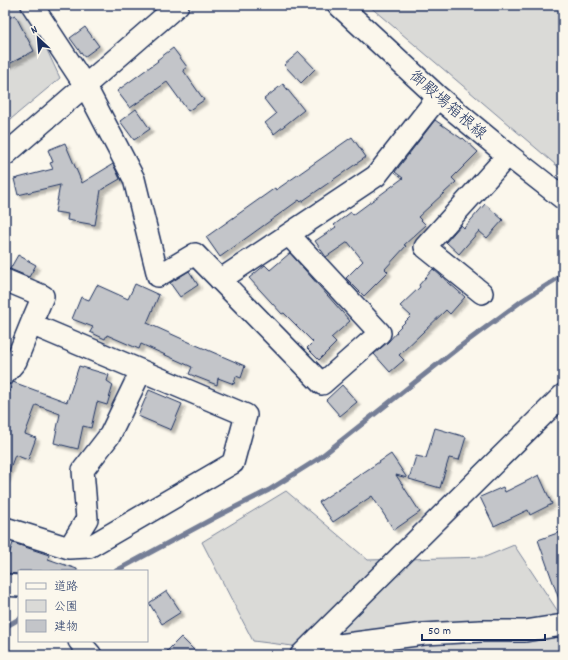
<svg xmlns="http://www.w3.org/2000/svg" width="568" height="660" viewBox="0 0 568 660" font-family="Dekko,'Klee One',sans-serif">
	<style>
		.green { fill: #dadad7; stroke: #7a849a }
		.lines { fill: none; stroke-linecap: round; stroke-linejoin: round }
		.stream { stroke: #747e96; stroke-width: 5 }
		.building { fill: #c3c5c9; stroke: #1b2f5e; filter: url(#shadow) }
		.minor-casing { stroke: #1b2f5e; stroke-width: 24 }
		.major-casing { stroke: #1b2f5e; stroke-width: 25 }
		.minor { stroke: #fbf7ec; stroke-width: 21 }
		.major { stroke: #fbf7ec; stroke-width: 22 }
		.labels { text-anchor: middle; stroke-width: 3.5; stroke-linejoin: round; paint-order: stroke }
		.street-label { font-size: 16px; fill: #1b2f5e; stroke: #fbf7ec }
	</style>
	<defs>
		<filter id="shadow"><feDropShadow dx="3.5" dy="3.5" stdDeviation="1" flood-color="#0004"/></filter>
	</defs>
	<rect width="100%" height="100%" fill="#fbf7ec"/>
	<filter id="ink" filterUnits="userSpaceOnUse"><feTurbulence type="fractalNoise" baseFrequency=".025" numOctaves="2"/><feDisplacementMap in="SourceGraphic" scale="8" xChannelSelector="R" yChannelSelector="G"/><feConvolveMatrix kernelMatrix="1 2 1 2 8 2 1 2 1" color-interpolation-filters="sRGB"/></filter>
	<g filter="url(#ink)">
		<path class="green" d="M5,5H26L60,78L5,124Z
			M368,5H563V171Z
			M286,491L368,560L485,557L514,545L563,619V655H340L332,651L253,641L202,542Z"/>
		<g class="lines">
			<path class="stream" d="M116,571L214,518L269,490L318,459L458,348L523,300L563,275
				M5,627L19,619"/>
		</g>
		<path class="building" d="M15,15L34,51L5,66V20Z
			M85,27L99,46L84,57L70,38Z
			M173,48L187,67L183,70L204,100L188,111L167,82L130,108L117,91L158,61L157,60Z
			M299,52L315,69L301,83L284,65Z
			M283,84L304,110L274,134L265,123L276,114L264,99Z
			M136,109L150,129L134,140L120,121Z
			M435,120L462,139L463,138L478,152L452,178L456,182L418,217L426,225L404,245L406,246L385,269L388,272L364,296L346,278L363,261L348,242L326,257L315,241L336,227L334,225L351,212L353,215L403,178L395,172Z
			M352,137L366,157L301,202L299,200L220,257L206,237L275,188L276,190Z
			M65,143L82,183L113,164L120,179L101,190L95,225L67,220L68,214L55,212L60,185L18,195L14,179L53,169L50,163L53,162L48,150Z
			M485,204L503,220L487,238L479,231L459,254L446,242L461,225L464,228Z
			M290,253L350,321L331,338L336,343L319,360L307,348L313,342L284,313L282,314L249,278L265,265L270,270Z
			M18,255L36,265L29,277L10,269Z
			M433,269L465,297L450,314L446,310L399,355L404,360L390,372L374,354L388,342L397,332L396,331L411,316L400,306L420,287L419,285Z
			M189,271L198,285L180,297L170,283Z
			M135,284L159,295L147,323L189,342L245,366L241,378L236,376L234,384L218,378L217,385L189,374L192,367L141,344L139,349L107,335L105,339L90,332L93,327L72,319L81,297L89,300L97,285L128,299Z
			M79,366L109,375L107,381L113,385L107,405L97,402L91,428L83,426L78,449L54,443L60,414L36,405L25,434L36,438L28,460L15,455L6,479H5V402L12,384L13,382L67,402Z
			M342,385L357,402L340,416L326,400Z
			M149,390L182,404L171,430L138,416Z
			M435,428L466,437L459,460L449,458L440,488L409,479L416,456L426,458Z
			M391,454L407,478L396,475L420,512L394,530L372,496L333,522L319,502Z
			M539,475L552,504L530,515L528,510L494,526L480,497L503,487L505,492Z
			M563,531V604L561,605L538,540Z
			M13,543L49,555L48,559L77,569V571H19V574L5,573V566Z
			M167,591L181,612L162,624L149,603Z
			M181,637L199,655H163Z"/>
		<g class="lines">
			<defs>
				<path id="minor" d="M32,5L86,87L134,179L158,276L195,254L322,384L380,333L289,235
					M5,155L178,5
					M5,280L43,296L31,324
					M220,280L376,176L438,97
					M482,293L425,247L508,155
					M5,374L16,361L31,324L246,415L233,463L89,547L69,548L5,528
					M69,548L87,519L83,470L110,435L141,371
					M5,585L19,586
					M318,638L339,645L424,634L481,631H525L563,625
					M79,641L91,655
					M301,655L563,395"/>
				<path id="major" d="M339,5L438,97L508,155L563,198"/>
			</defs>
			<use href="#minor" class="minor-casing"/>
			<use href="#major" class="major-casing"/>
			<use href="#minor" class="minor"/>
			<use href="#major" class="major"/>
		</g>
	</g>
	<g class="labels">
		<g class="street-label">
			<text transform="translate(449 104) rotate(41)" y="6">御殿場箱根線</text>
		</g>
	</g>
	<rect width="568" height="660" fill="none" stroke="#fbf7ec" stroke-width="20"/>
	<rect x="10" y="10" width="548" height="640" fill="none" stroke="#1b2f5e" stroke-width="1.5" filter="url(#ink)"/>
	<rect x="18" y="570" width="130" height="72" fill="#fbf7ec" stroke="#a1a7b3"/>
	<rect x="26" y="583" width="20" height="6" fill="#fbf7ec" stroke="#a1a7b3"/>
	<text x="54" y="590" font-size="12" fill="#1b2f5e">道路</text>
	<rect x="26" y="600" width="20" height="12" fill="#dadad7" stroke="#a1a7b3"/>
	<text x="54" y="610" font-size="12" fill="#1b2f5e">公園</text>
	<rect x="26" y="620" width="20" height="12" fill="#c3c5c9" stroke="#a1a7b3"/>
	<text x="54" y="630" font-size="12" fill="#1b2f5e">建物</text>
	<g transform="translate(38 38) rotate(334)" stroke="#fbf7ec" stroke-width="3" paint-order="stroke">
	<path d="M0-3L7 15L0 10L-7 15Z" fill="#1b2f5e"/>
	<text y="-6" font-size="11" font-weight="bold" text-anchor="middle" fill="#1b2f5e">N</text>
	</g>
	<path d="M422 634v6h123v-6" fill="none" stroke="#1b2f5e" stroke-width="2"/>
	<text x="428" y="634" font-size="12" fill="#1b2f5e" stroke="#fbf7ec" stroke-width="3" paint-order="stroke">50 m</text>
</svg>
